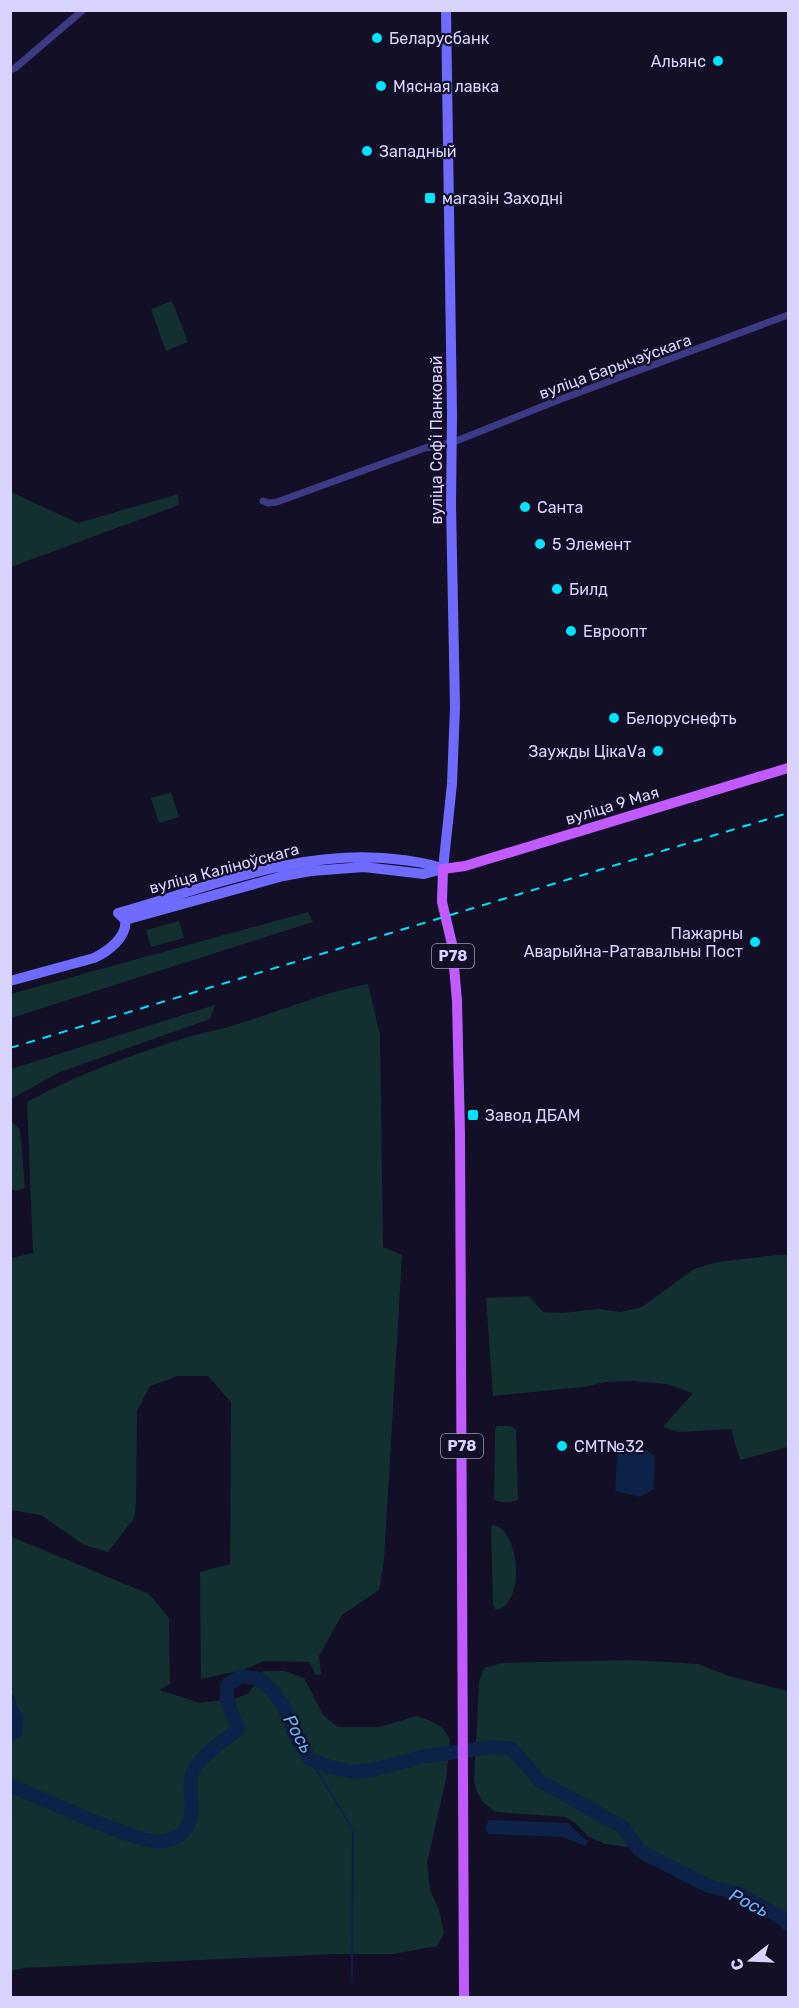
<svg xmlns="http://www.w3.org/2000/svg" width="799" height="2008" viewBox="0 0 799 2008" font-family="Rubik,sans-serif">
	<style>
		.green { fill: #12302f }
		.water { fill: #0c2248 }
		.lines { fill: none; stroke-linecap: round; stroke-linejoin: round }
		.stream { stroke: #0c2248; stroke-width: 2 }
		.river { stroke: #0c2248; stroke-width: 14 }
		.street { stroke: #3d3a85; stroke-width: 7 }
		.secondary { stroke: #6f6bff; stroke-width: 10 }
		.primary { stroke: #c25bff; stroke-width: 10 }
		.rail { stroke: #00e5ff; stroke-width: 2; stroke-dasharray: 9 8; stroke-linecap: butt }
		.poi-dot { fill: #00e5ff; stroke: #130f26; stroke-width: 2 }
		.labels { text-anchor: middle; stroke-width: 4.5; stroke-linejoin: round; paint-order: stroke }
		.shield { fill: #130f26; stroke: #9e99be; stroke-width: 1.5 }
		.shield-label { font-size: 15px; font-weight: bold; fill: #d9d4ff }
		.poi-label { font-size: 16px; fill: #d9d4ff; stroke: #130f26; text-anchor: start }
		.street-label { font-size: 16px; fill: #d9d4ff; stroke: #130f26 }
		.water-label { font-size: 18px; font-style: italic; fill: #62b6ff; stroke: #130f26 }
	</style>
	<rect width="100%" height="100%" fill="#130f26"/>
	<path class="green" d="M172,301L188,342L166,351L151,309Z
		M11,492L78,523L178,494L179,505L11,567Z
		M171,792L179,817L159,823L151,798Z
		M308,912L313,922L11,1018V994Z
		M179,921L184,938L151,947L146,930Z
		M368,984L380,1035L383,1247L402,1255L384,1560L379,1590L342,1615L319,1656L321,1674L316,1675L309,1662L264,1661L243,1670L201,1679L200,1572L230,1564L231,1402L208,1376H178L150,1386L137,1411L136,1503L134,1518L108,1552L84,1545L41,1515L11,1510V1258L33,1253L27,1102C78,1074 133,1054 188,1037C206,1032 224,1029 241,1023C284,1010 325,992 368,984Z
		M215,1005L210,1019L60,1072L11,1099V1069Z
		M11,1121L20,1129L25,1188L15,1191L11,1189Z
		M776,1255H788V1447L740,1460L731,1429L679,1432L663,1427L693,1393L666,1384L633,1381L605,1382L584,1387L493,1396L486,1298L529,1296L543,1312L563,1313L598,1309L621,1312L642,1307L694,1269L718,1262Z
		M497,1426H510L516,1429L518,1500C511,1502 500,1504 494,1499L495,1429Z
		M493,1525C520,1529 526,1604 496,1610L493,1605L491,1527Z
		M10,1536L149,1594L169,1618L170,1684L159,1690L200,1703L237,1698L249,1693L263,1671H284L304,1678L324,1716L338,1727H380L416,1716L431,1721L442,1727L450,1739L446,1779L427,1863L430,1890L439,1910L444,1933L437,1946L394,1954H335L24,1968L11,1971L10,1742L22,1735L13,1695L11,1693Z
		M632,1660L698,1664L729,1676L788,1691V1918L770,1903L705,1879L649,1850L605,1844L589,1837L576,1824L566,1817L495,1812L483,1802L476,1790L474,1780L479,1682L484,1668L502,1663Z"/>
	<path class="water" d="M634,1442L655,1456L654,1489L640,1497L615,1491L618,1445Z
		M10,1693L23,1716L22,1735L11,1742Z
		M488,1820L568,1823L588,1842L585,1846L562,1837L489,1834L485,1829Z"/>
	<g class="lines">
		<path class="stream" d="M310,1759L353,1830L352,1978"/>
		<path class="river" d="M10,1786C49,1800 85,1820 125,1833C137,1837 151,1843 165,1841C173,1840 183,1834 187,1827C197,1809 187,1790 192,1773C197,1758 226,1739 238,1729L227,1700V1685L241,1676L259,1679L271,1689L283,1705L295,1735L310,1759L330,1767L354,1772L371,1770L426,1756L494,1747L512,1749L540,1781L623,1827L640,1851L708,1886L738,1893L779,1916L788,1924"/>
		<path class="street" d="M10,70L15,68L83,10
			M263,501L268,503L277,502L425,448L451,443L556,401L788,315"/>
		<path class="secondary" d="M443,869L452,784L455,707L451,505L452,414L446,10
			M125,920L118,913C211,887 304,846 403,860C417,862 430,863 443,869
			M125,920L283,876L311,871L364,867L424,874L443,869
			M10,981L94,958C107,952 128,937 125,920"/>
		<path class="primary" d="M464,1998L460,1134L457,1001L452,944L442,902L443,869L465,866L788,768"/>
		<path class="rail" d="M10,1048L788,813"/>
	</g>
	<g class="poi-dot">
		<circle cx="377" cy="38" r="6"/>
		<circle cx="718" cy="61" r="6"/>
		<circle cx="381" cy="86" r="6"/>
		<circle cx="367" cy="151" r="6"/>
		<rect x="424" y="192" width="12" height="12" rx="3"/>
		<circle cx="525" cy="507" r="6"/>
		<circle cx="540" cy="544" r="6"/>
		<circle cx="557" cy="589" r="6"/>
		<circle cx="571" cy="631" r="6"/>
		<circle cx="614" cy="718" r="6"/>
		<circle cx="658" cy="751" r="6"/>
		<circle cx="755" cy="942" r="6"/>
		<rect x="467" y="1109" width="12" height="12" rx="3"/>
		<circle cx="562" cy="1446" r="6"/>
	</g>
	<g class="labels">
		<g class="shield">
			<rect x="432" y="944" width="42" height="24" rx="4.5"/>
			<rect x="441" y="1434" width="42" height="24" rx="4.5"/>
		</g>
		<g class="shield-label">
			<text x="453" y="961">Р78</text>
			<text x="462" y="1451">Р78</text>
		</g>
		<g class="poi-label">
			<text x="389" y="44">Беларусбанк</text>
			<text x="706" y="67" text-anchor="end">Альянс</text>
			<text x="393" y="92">Мясная лавка</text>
			<text x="379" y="157">Западный</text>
			<text x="442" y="204">магазін Заходні</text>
			<text x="537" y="513">Санта</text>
			<text x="552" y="550">5 Элемент</text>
			<text x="569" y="595">Билд</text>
			<text x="583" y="637">Евроопт</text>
			<text x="626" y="724">Белоруснефть</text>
			<text x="646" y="757" text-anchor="end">Заужды ЦікаVа</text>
			<text x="743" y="939" text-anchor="end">Пажарны<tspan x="743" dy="18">Аварыйна-Ратавальны Пост</tspan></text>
			<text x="485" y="1121">Завод ДБАМ</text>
			<text x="574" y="1452">СМТ№32</text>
		</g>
		<g class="street-label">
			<text transform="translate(615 366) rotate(-20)" y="6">вуліца Барычэўскага</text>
			<text transform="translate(436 440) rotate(-90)" y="6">вуліца Софʼі Панковай</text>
			<text transform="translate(612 805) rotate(-17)" y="6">вуліца 9 Мая</text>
			<text transform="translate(224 868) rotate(-15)" y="6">вуліца Каліноўскага</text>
		</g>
		<g class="water-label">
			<text transform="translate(298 1734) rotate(61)" y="6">Рось</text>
			<text transform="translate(749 1903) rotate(27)" y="6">Рось</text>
		</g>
	</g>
	<rect width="799" height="2008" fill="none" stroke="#d9d4ff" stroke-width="24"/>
	<g transform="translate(751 1960) rotate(252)" stroke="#130f26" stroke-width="4.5" paint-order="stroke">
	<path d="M0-4.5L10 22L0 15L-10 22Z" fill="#d9d4ff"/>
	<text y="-9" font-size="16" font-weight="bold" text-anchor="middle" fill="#d9d4ff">С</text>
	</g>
</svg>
